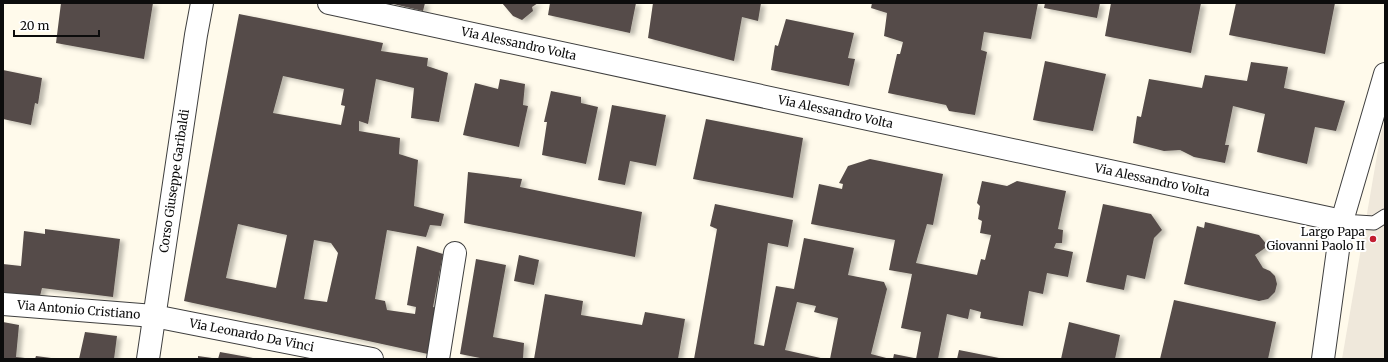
<svg xmlns="http://www.w3.org/2000/svg" width="1388" height="362" viewBox="0 0 1388 362" font-family="Merriweather,serif">
	<style>
		.plaza { fill: #efe8db }
		.building { fill: #554c48; fill-rule: evenodd; filter: url(#shadow) }
		.lines { fill: none; stroke-linecap: round; stroke-linejoin: round }
		.service-casing { stroke: #3f3f3f; stroke-width: 15 }
		.minor-casing { stroke: #3f3f3f; stroke-width: 24 }
		.tertiary-casing { stroke: #3f3f3f; stroke-width: 24 }
		.service { stroke: #fff; stroke-width: 13 }
		.minor { stroke: #fff; stroke-width: 22 }
		.tertiary { stroke: #fff; stroke-width: 22 }
		.poi-dot { fill: #c21e31; stroke: #fff; stroke-width: 1.5 }
		.labels { text-anchor: middle; stroke-width: 4; stroke-linejoin: round; paint-order: stroke }
		.street-label { font-size: 12px; fill: #0c0c0c; stroke: #fff }
		.poi-label { font-size: 12px; fill: #0c0c0c; stroke: #fff; text-anchor: end }
	</style>
	<defs>
		<filter id="shadow"><feDropShadow dx="4.5" dy="2.5" stdDeviation="2" flood-color="#0004"/></filter>
	</defs>
	<rect width="100%" height="100%" fill="#fffaeb"/>
	<path class="plaza" d="M1385,120V359H1342L1380,138Z"/>
	<path class="building" d="M61,3H153L144,59L56,43Z
		M389,3H425L423,11Z
		M502,3H538L532,7L533,11L522,20L513,16Z
		M550,3H636L630,33L548,15Z
		M653,3H761L758,21L742,17L734,61L648,38Z
		M872,3H1038L1031,39L984,32L981,50L987,52L975,115L949,111L946,105L888,93L897,54H900L903,42L884,36L887,13L871,8Z
		M1045,3H1100L1097,18L1044,8Z
		M1111,3H1201L1191,53L1105,36Z
		M1236,3H1335L1325,54L1229,35Z
		M239,14L383,43L381,51L428,58L427,66L448,73L439,122L411,118L414,88L376,79L368,124L359,121V131L400,138L399,154L418,160L414,206L444,214L441,226L430,225L426,237L387,230L375,299L385,301L387,310L415,314L416,307L407,305L417,246L443,254L433,307L437,308L428,354L184,301ZM283,76L344,89L341,105L345,106L341,125L273,113ZM238,224L287,235L276,288L226,278ZM314,240L331,243L338,253L327,302L304,299Z
		M786,19L854,33L848,58L855,59L849,86L771,70L775,45L778,46Z
		M1045,61L1106,74L1093,131L1033,120Z
		M1251,62L1288,67L1284,88L1345,101L1336,131L1315,127L1307,164L1257,152L1265,114L1233,106L1225,145H1229L1225,163L1194,157L1180,150L1164,151L1133,143L1137,116L1141,117L1149,79L1202,88L1205,75L1247,81Z
		M3,70L42,78L38,104L35,103L31,125L3,119Z
		M500,79L525,84L523,105L528,106L519,147L463,135L475,83L498,89Z
		M551,91L581,97V103L598,107L586,164L542,155L547,122H544Z
		M612,105L666,115L656,166L630,161L625,185L598,180Z
		M706,119L803,138L793,198L693,179Z
		M870,159L943,174L933,225L927,224L916,263L977,275L981,259L985,260L991,235L980,233L982,221L978,219L980,206L977,203L982,181L1007,186L1017,181L1066,191L1058,229L1063,230L1062,243H1056L1054,248L1073,252L1068,277L1047,273L1043,294L1029,291L1023,326L980,318L981,312L970,309L968,319L947,314L938,359H916L921,332L901,328L912,274L889,270L895,240L811,224L819,184L842,189L843,184L839,183L848,166Z
		M468,172L522,179L520,187L642,212L635,257L464,223Z
		M715,204L793,220L788,247L768,243L754,344L764,346L776,286L794,289L804,238L854,248L848,275L884,282L887,289L871,354L890,359H830L838,318L814,312L816,306L797,302L785,350L825,359H694L717,229L710,226Z
		M1103,204L1151,214L1162,230L1154,238L1145,279L1127,275L1124,290L1086,282Z
		M1205,222L1259,235L1268,246L1255,255L1263,268L1270,271L1275,276L1277,284L1275,292L1268,299L1259,301L1184,284L1197,226L1204,228Z
		M45,229L120,239L113,297L42,288L39,300L3,296V264L21,266L24,231L45,234Z
		M519,255L539,260L534,285L514,281Z
		M476,259L506,265L493,337L524,343L523,359H485L460,354Z
		M545,294L583,301L581,315L642,325L645,312L685,319L678,359H534Z
		M1174,300L1276,322L1268,359H1160Z
		M3,322L19,325L16,357L25,358V359H3Z
		M1069,322L1120,335L1115,359H1061Z
		M85,332L117,336L114,359H79Z
		M959,350L999,358V359H957Z
		M220,352L253,358V359H218Z
		M894,354L914,358V359H893Z
		M36,356L51,358V359H35Z
		M198,356L212,358V359H198Z"/>
	<g class="lines">
		<defs>
			<path id="service" d="M1342,221L1374,223L1385,216"/>
			<g id="minor">
				<path id="s1" d="M329,3L1342,221"/>
				<path id="s2" d="M3,304L154,316L372,359"/>
				<path d="M438,359L455,253"/>
			</g>
			<g id="tertiary">
				<path id="s3" d="M148,359L196,35L202,3"/>
				<path d="M1323,359L1342,221L1385,74"/>
			</g>
		</defs>
		<use href="#service" class="service-casing"/>
		<use href="#minor" class="minor-casing"/>
		<use href="#tertiary" class="tertiary-casing"/>
		<use href="#service" class="service"/>
		<use href="#minor" class="minor"/>
		<use href="#tertiary" class="tertiary"/>
	</g>
	<circle class="poi-dot" cx="1373" cy="239" r="4"/>
	<g class="labels">
		<g class="street-label">
			<text dy="4" stroke="none"><textPath href="#s1" startOffset="194">Via Alessandro Volta</textPath></text>
			<text dy="4" stroke="none"><textPath href="#s1" startOffset="518">Via Alessandro Volta</textPath></text>
			<text dy="4" stroke="none"><textPath href="#s1" startOffset="842">Via Alessandro Volta</textPath></text>
			<text dy="4" stroke="none"><textPath href="#s3" startOffset="180">Corso Giuseppe Garibaldi</textPath></text>
			<text dy="4" stroke="none"><textPath href="#s2" startOffset="76">Via Antonio Cristiano</textPath></text>
			<text dy="4" stroke="none"><textPath href="#s2" startOffset="251">Via Leonardo Da Vinci</textPath></text>
		</g>
		<g class="poi-label">
			<text x="1365" y="236">Largo Papa<tspan x="1365" dy="14">Giovanni Paolo II</tspan></text>
		</g>
	</g>
	<rect width="1388" height="362" fill="none" stroke="#0c0c0c" stroke-width="8"/>
	<path d="M14 30v6h85v-6" fill="none" stroke="#0c0c0c" stroke-width="2"/>
	<text x="20" y="30" font-size="12" fill="#0c0c0c" stroke="#ffffff" stroke-width="3" paint-order="stroke">20 m</text>
</svg>
